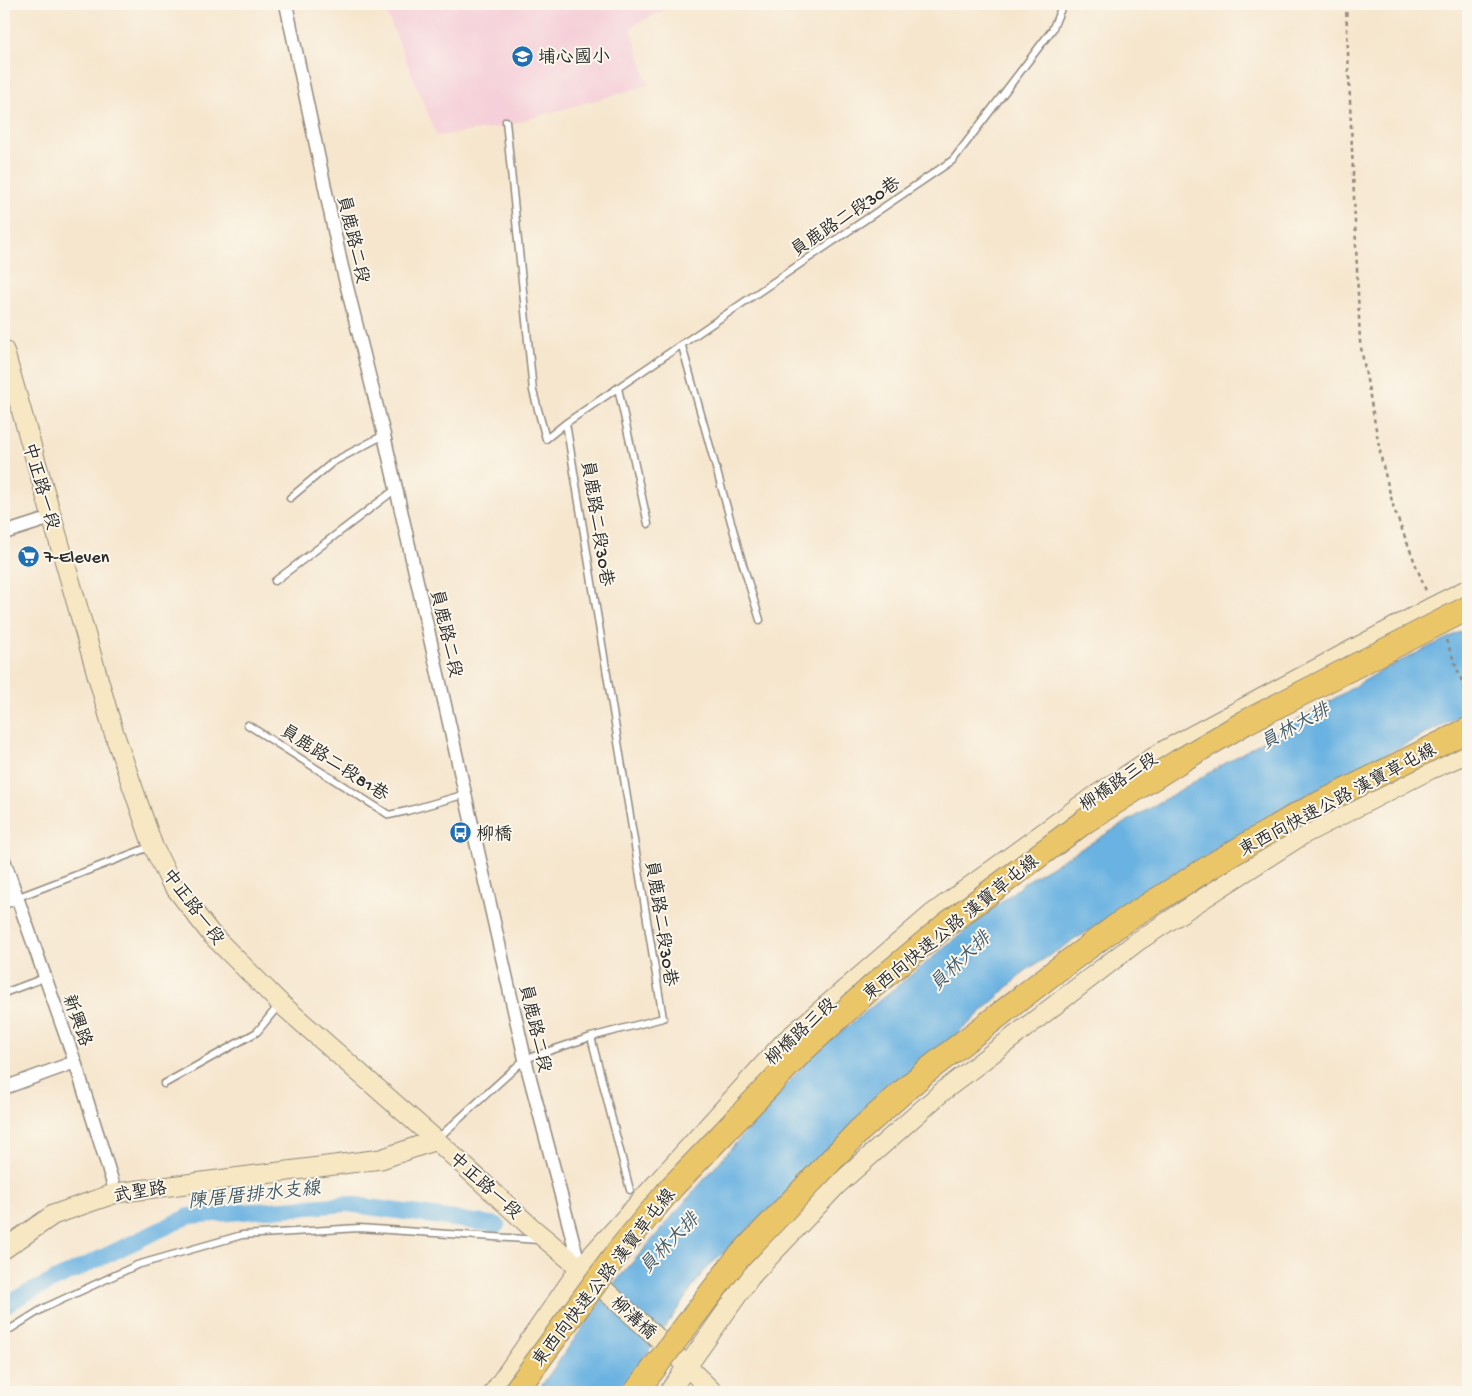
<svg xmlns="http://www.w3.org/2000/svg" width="1472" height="1396" viewBox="0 0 1472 1396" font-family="'Gochi Hand','LXGW WenKai TC',sans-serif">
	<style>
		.built { fill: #f5cfd9 }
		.water { fill: #6ab2e1; stroke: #4a6e86 }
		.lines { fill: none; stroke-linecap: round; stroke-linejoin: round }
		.canal { stroke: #6ab2e1; stroke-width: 16 }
		.lane-casing { stroke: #90887c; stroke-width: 9 }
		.street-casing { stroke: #90887c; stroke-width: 15 }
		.secondary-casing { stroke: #90887c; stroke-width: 21 }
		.path { stroke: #90887c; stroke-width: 2.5; stroke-dasharray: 4 4; stroke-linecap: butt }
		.lane { stroke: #fff; stroke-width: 6 }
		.street { stroke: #fff; stroke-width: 12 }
		.secondary { stroke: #f7e8c3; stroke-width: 19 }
		.highway-bridge-casing { stroke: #90887c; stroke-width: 26; stroke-linecap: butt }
		.highway-bridge { stroke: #ebc669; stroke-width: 24 }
		.labels { text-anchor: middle; stroke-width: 4; stroke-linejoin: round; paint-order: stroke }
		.poi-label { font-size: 18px; fill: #2b2b2b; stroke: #fbf7ec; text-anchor: start }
		.street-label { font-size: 18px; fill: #2b2b2b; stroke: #fbf7ec }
		.water-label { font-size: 19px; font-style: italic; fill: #415a6b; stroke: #fbf7ec }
	</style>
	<rect width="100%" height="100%" fill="#fbf7ec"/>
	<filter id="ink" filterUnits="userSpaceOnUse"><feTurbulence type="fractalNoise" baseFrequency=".02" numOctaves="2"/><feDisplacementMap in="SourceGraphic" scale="10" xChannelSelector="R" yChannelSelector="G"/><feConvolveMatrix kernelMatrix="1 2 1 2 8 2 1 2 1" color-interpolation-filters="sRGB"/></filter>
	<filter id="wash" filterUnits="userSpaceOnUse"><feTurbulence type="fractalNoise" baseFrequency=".0096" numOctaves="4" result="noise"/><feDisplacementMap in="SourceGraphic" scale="20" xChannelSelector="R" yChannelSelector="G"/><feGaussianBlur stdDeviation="1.12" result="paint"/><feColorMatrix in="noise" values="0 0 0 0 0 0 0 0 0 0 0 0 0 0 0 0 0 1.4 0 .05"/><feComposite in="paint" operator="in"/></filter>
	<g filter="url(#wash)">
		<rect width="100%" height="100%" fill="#f6e6ce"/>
		<path class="built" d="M383,4H678L630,27L649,85L500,127L437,136Z"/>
		<path class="water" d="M1468,628V712L1289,804L1025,971L703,1272L621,1392H537L612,1286L812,1055L1027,881L1384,669Z"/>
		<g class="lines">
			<path class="canal" d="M4,1307L21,1296L189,1216L348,1204L497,1225"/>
		</g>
	</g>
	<g filter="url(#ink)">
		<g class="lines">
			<defs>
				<path id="lane" d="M506,121L533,391L546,439L566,423
					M682,346L743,565L760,620
					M618,388L648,524
					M290,498L333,462L384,435
					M275,581L396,489
					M248,725L389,815L407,811L466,794
					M16,898L152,846
					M4,993L44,978
					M591,1037L630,1190
					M164,1084L257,1032L279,1005
					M437,1139L525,1059L591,1037L663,1018L566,423L953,160L1052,30L1063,4
					M4,1333L44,1308L137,1265L242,1235L359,1228L539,1240"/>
				<path id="street" d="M286,4L341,263L384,435L525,1059L580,1267
					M4,533L51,518
					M4,860L75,1062L116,1193
					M4,902L16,898
					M4,1088L75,1062"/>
				<path id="secondary" d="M4,350L113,730L153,846L170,881L211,934L281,1004L436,1140L532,1228L580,1268L661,1341L713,1392
					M4,1249L53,1215L116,1193L381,1159L436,1140
					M494,1392L580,1268L784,1042L932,914L1080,806L1163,751L1430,608L1468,589
					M669,1392L751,1276L836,1186L942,1092L1138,941L1221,887L1304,834L1431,769L1468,753"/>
			</defs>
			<use href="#lane" class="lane-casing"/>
			<use href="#street" class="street-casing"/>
			<use href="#secondary" class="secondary-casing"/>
			<path class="path" d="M1346,4L1360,342L1382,462L1394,509L1426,591
				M1446,640L1468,697"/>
			<use href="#lane" class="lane"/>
			<use href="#street" class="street"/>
			<use href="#secondary" class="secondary"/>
			<defs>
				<path id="highway-bridge" d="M515,1392L621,1248L672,1187L802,1051L873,986L946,925L1085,821L1178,762L1246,722L1468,608
					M636,1392L736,1260L859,1131L924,1073L1057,970L1125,920L1213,865L1297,815L1468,730"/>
			</defs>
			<use href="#highway-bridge" class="highway-bridge-casing"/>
			<use href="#highway-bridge" class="highway-bridge"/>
		</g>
	</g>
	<defs>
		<symbol id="school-disc" viewBox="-11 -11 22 22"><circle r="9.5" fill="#1f6fb2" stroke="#fbf7ec"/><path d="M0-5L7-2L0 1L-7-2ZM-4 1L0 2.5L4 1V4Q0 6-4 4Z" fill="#fff"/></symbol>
		<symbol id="supermarket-disc" viewBox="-11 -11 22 22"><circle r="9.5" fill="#1f6fb2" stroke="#fbf7ec"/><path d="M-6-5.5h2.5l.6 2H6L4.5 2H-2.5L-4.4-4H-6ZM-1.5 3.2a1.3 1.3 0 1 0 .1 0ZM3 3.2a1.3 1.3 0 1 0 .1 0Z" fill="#fff"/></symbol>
		<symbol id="bus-disc" viewBox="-11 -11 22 22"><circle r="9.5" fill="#1f6fb2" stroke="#fbf7ec"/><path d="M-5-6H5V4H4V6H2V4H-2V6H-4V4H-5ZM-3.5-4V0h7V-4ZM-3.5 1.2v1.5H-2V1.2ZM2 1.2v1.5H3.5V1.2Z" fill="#fff"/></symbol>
	</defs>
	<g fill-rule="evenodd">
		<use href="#school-disc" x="510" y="44" width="25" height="25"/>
		<use href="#supermarket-disc" x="16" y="544" width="25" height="25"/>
		<use href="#bus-disc" x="448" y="820" width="25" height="25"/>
	</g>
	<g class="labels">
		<g class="poi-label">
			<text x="538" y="62">埔心國小</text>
			<text x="44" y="562">7-Eleven</text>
			<text x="476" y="839">柳橋</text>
		</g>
		<g class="street-label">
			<text transform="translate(845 216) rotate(-34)" y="6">員鹿路二段30巷</text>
			<text transform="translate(354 239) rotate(77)" y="6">員鹿路二段</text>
			<text transform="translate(42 486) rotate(74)" y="6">中正路一段</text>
			<text transform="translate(598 523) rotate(81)" y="6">員鹿路二段30巷</text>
			<text transform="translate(447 633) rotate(77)" y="6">員鹿路二段</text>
			<text transform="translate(335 762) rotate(33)" y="6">員鹿路二段81巷</text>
			<text transform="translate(1118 781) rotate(-34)" y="6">柳橋路三段</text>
			<text transform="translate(1337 799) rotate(-28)" y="6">東西向快速公路 漢寶草屯線</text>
			<text transform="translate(194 906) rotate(53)" y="6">中正路一段</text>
			<text transform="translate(662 923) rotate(81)" y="6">員鹿路二段30巷</text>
			<text transform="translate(950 927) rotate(-39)" y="6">東西向快速公路 漢寶草屯線</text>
			<text transform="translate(78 1020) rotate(70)" y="6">新興路</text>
			<text transform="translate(536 1028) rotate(77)" y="6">員鹿路二段</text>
			<text transform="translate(800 1031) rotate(-43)" y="6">柳橋路三段</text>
			<text transform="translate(486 1185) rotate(42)" y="6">中正路一段</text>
			<text transform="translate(140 1191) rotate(-9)" y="6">武聖路</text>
			<text transform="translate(603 1277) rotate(-52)" y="6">東西向快速公路 漢寶草屯線</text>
			<text transform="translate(634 1317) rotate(42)" y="6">柳溝橋</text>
		</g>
		<g class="water-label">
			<text transform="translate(1294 725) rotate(-29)" y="7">員林大排</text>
			<text transform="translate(959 960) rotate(-44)" y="7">員林大排</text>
			<text transform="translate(254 1193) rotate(-6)" y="7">陳厝厝排水支線</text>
			<text transform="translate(668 1242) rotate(-46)" y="7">員林大排</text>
		</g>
	</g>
	<rect width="1472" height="1396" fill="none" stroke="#fbf7ec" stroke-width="20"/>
</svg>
